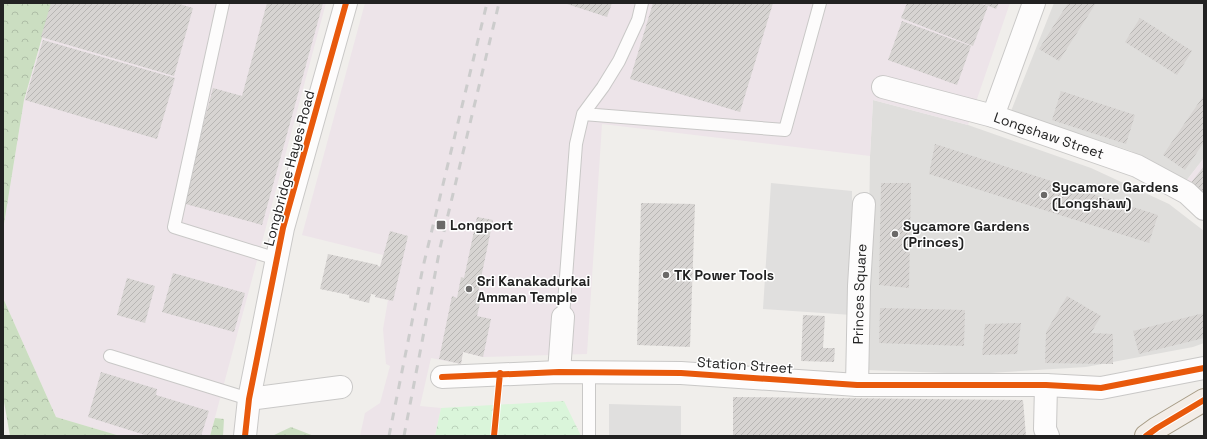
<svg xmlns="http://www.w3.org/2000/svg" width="1207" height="439" viewBox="0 0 1207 439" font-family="'Space Grotesk',sans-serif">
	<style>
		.residential { fill: #dfdedc }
		.industrial { fill: #ede4e9 }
		.forest { fill: url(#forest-crowns) }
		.park { fill: url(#park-crowns) }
		.parking { fill: #e0dfde }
		.building { fill: url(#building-hatch) }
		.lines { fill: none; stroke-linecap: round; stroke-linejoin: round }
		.service-casing { stroke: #c9c8c7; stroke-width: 14 }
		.minor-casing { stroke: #c9c8c7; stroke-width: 24 }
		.primary-casing { stroke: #a79c86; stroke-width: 24 }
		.service { stroke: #fdfcfc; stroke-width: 12 }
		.minor { stroke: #fdfcfc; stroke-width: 22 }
		.primary { stroke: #f3ede7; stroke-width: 22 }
		.rail { stroke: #ccc; stroke-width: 3; stroke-dasharray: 8 8; stroke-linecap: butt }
		.cycleway-casing { stroke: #fff; stroke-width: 8 }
		.cycleway { stroke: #e8590c; stroke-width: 6 }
		.poi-dot { fill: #6a6968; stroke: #fff; stroke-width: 1.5 }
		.labels { text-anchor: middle; stroke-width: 3; stroke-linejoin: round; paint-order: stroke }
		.street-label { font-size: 14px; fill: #222; stroke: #fff }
		.poi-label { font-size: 14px; font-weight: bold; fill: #222; stroke: #fff; text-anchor: start }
	</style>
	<defs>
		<pattern id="forest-crowns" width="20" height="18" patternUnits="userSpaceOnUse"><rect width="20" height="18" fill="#cbdec1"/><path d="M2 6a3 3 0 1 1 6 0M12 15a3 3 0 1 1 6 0" fill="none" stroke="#aebea6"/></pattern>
		<pattern id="park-crowns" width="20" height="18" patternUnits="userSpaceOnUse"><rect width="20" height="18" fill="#daf5da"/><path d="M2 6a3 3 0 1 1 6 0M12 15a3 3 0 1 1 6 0" fill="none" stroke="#bbd2bb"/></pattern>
		<pattern id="building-hatch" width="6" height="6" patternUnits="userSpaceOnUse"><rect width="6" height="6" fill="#d7d4d2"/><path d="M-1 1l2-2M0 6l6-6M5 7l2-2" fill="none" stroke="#b8b6b4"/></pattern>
	</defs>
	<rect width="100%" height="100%" fill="#f0eeeb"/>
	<path class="residential" d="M1054,3H1204V158L1186,181L1131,151L1011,111Z
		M873,100L968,125L1091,168L1169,204L1204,231V343L1193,347L1086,367L973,374L867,370L870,156Z"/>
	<path class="industrial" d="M52,3H326L210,436H120L56,417L3,298V230L24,100Z
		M365,3H1010L968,125L873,100L870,156L602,124L587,354L483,357L463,352L461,364L431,358L420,406L441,408L435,436H360L365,413L380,403L390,366L386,364L383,329L388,300L375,297L378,266H380L383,255L302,235Z
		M1204,158V198L1186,181Z"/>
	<path class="forest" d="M3,3H52L24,100L3,230V298L56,417L120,436H10L3,396Z
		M215,418L224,419L223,436H210Z
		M291,427L314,436H272Z"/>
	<path class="park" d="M564,401L581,436H435L441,408Z"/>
	<path class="parking" d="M771,183L852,191V315L763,309Z
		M609,404L681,406V436H609Z"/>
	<path class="building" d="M51,3H176L193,8L174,76L41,37Z
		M267,3H323L262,225L182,203L213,88L242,96Z
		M564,3H612L607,17Z
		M653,3H773L740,112L630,79Z
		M907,3H979L988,6L973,46L901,18Z
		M982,3H999L996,9Z
		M1068,3H1096L1059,61L1039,49Z
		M1140,18L1192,51L1177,75L1125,42Z
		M902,21L971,46L957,85L888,60Z
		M43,40L175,78L157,139L25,100Z
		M1061,91L1135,115L1126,144L1052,120Z
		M1204,95V142L1185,170L1163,155Z
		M935,144L1158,215L1149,243L929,174Z
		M1204,166V198L1190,184Z
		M881,183H911L909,288L879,285Z
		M641,203L695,204L690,347L637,345Z
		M477,217L493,220L476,302L480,303L477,316L491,319L483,357L463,352L461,364L439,359L452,296L457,298L461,277L464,278Z
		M390,231L408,236L393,301L375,297L376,295L371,294L369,303L349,298V295L320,289L328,254L378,265V266L380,267Z
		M173,273L245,293L234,332L162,312Z
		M127,278L155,286L145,323L117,315Z
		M1067,296L1101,316L1091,333L1113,334V364L1045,363L1046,332Z
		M880,308L965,310L964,346L879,343Z
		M1204,313V338L1139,354L1133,331Z
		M803,315L825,316L823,348H835L834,362L801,361Z
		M1021,323L1017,354L982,355L985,324Z
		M101,372L157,389L156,395L209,411L201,436H144L145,435L88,417Z
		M733,397L1023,400L1026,436H733Z"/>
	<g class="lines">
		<defs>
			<path id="service" d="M223,3L174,227L277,259
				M583,114L785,130L820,3
				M563,317L576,144L583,114L603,87L619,61L638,20L642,3
				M110,356L249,399
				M589,436V372"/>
			<g id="minor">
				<path id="s1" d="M883,87L993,116L1137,166L1187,193L1204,209"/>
				<path d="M993,116L1034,3"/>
				<path d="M559,372L563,317"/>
				<path d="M442,377L559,372L681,373L857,385H1046L1101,388L1204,368"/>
				<path id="s2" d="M857,385L859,286L864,204"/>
				<path d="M1046,385L1045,429L1048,436"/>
				<path d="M249,399L341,387"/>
				<path d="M245,436L249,399L283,228L346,3"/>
			</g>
			<path id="primary" d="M1146,436L1157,428L1204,400"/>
		</defs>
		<use href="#service" class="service-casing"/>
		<use href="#minor" class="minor-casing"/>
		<use href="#primary" class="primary-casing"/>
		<use href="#service" class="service"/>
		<use href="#minor" class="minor"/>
		<use href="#primary" class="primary"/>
		<path class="rail" d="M389,436L423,267L487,3
			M404,436L440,248L499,3"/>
		<defs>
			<path id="cycleway" d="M442,377L559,372L681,373L857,385H1046L1101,388L1204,368
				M245,436L249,399L283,228L346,3
				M494,436L500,373
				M1146,436L1157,428L1204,400"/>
		</defs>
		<use href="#cycleway" class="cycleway-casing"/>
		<use href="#cycleway" class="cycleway"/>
	</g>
	<g class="poi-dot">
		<circle cx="1044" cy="195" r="4"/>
		<rect x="436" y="220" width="10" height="10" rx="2"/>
		<circle cx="895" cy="234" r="4"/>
		<circle cx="666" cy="275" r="4"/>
		<circle cx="469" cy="289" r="4"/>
	</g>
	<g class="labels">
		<g class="street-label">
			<text dy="5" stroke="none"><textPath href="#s1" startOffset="173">Longshaw Street</textPath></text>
			<text transform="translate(289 168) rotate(-75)" y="5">Longbridge Hayes Road</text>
			<text dy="5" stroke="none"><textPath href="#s2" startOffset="91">Princes Square</textPath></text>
			<text transform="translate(745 365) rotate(4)" y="5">Station Street</text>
		</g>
		<g class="poi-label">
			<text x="1052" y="192">Sycamore Gardens<tspan x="1052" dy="16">(Longshaw)</tspan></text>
			<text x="450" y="230">Longport</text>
			<text x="903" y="231">Sycamore Gardens<tspan x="903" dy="16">(Princes)</tspan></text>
			<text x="674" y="280">TK Power Tools</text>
			<text x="477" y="286">Sri Kanakadurkai<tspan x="477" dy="16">Amman Temple</tspan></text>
		</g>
	</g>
	<rect width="1207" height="439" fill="none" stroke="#222222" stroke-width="8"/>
</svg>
